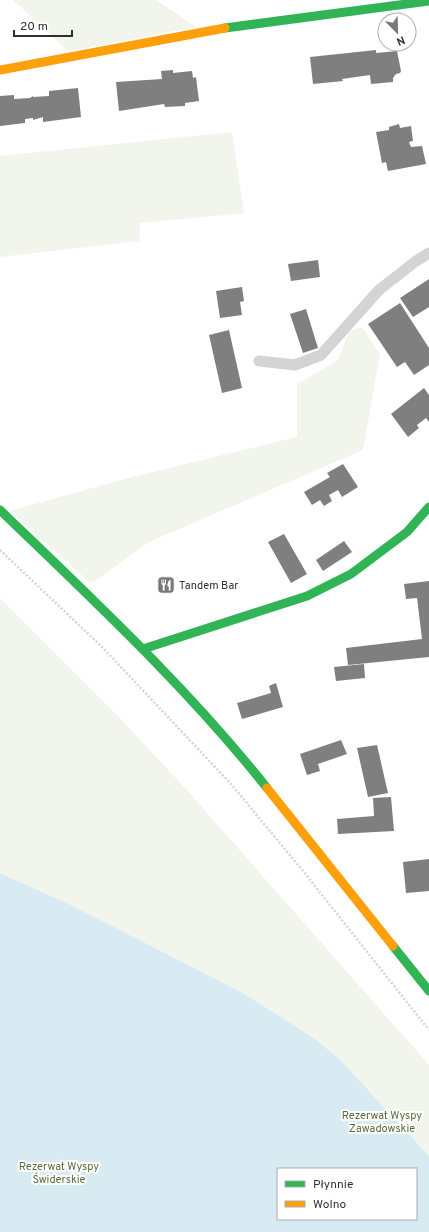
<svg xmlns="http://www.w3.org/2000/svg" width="429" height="1232" viewBox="0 0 429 1232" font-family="Overpass,sans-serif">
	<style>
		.green { fill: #f2f5ec }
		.water { fill: #d9ebf2; fill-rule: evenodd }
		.building { fill: #7f7f7f }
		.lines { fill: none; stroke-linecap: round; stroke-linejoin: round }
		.path { stroke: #d4d4d4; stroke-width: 2.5; stroke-dasharray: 2 2; stroke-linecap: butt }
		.lane { stroke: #d4d4d4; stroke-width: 11 }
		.fast { stroke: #30b455; stroke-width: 9 }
		.slow { stroke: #ff9f0a; stroke-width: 9 }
		.labels { text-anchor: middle; stroke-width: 4; stroke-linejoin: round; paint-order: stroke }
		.poi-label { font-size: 11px; fill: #2f2f2f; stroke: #fff; text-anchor: start }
		.park-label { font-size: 11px; fill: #576c3c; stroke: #fff }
	</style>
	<rect width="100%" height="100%" fill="#fff"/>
	<path class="green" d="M13,0H156L196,27L68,51Z
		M232,132L244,213L140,223L139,241L0,257V156Z
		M362,327L380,354L363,450L149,542L95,581L89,582L10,511L128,478L297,437V384L338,360L349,331Z
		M0,598L117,715L186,789L429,1065V1232L416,1219V1169L241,992L71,905L0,873Z"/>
	<path class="water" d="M0,873L71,905L241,992L315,1039L342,1062L429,1156V1232H0ZM278,1169H416V1219H278Z"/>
	<path class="building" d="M376,50V53L397,51L401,71L400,73L396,74L393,78V82L371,84L370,75L342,79L343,81L313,84L310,57Z
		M173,70V73L192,71L193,78L196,77L199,101L185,103V106L165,107L164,104L119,111L116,82L162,79L161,71Z
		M78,88L81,117L43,122V117L33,120V118L25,119V123L0,126V96L14,95V99L30,98L33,96V97L49,96V91Z
		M399,124L400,128L411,126L413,141L409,142L411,147L422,146L426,164L388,171L386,162L382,163L376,132L389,130V127Z
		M318,260L320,277L291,281L288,264Z
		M429,279V307L413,317L400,298Z
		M242,287L244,301L240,302L242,315L220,318L216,291Z
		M400,303L429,348V365L414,375L405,362L397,367L368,324Z
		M306,309L318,348L303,353L290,314Z
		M229,330L242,388L222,393L209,335Z
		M424,388L429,395V422L426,418L417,425L419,428L408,437L391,414Z
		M343,464L358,487L342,497L338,490L329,495L332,501L324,506L320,500L312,505L304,492L330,477L327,473Z
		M284,534L307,574L291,583L268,542Z
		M344,541L352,552L323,571L316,560Z
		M429,581V657L348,665L346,648L422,639L417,598L406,599L404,584Z
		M364,664L365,678L336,681L334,667Z
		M276,683L283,707L242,719L237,703L271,693L269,686Z
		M341,740L347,754L318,764L320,771L307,775L300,754Z
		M377,745L388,793L368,797L357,748Z
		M391,797L394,831L338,834L337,819L374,816L373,798Z
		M429,859V891L406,893L403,862Z"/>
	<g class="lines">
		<path class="path" d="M0,550L102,647L231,784L303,871L429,1030"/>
		<path class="lane" d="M259,361L295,365L321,355L379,290L416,261L429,253"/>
		<path class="fast" d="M225,28L429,1
			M0,510C92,599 187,687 267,788
			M143,649L307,596L351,574L407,532L429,507
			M393,946L429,991"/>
		<path class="slow" d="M0,70L225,28
			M267,788L393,946"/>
	</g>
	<defs>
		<symbol id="restaurant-square" viewBox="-11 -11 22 22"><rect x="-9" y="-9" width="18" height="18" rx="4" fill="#787878" stroke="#fff"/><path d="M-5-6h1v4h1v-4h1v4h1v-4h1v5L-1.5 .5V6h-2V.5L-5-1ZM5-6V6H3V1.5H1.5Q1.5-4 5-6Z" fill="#fff"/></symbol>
	</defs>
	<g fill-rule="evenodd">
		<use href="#restaurant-square" x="156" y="575" width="20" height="20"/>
	</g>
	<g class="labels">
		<g class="poi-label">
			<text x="179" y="589">Tandem Bar</text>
		</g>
		<g class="park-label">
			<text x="382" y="1119">Rezerwat Wyspy<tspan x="382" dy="13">Zawadowskie</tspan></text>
			<text x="59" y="1170">Rezerwat Wyspy<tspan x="59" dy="13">Świderskie</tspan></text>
		</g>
	</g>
	<rect x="277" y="1168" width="140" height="52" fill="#ffffff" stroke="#acacac"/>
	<rect x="285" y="1181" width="20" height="6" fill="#30b455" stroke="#acacac"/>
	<text x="313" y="1188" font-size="12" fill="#2f2f2f">Płynnie</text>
	<rect x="285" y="1201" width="20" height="6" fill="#ff9f0a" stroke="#acacac"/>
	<text x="313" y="1208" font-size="12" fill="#2f2f2f">Wolno</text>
	<g transform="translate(397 32) rotate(157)"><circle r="19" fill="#ffffff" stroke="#acacac"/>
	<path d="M0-3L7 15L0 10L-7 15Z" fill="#787878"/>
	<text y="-6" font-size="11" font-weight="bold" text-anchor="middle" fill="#2f2f2f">N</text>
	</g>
	<path d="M14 30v6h58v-6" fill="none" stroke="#2f2f2f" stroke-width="2"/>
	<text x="20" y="30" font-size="12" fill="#2f2f2f" stroke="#ffffff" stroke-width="3" paint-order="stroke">20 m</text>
</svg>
